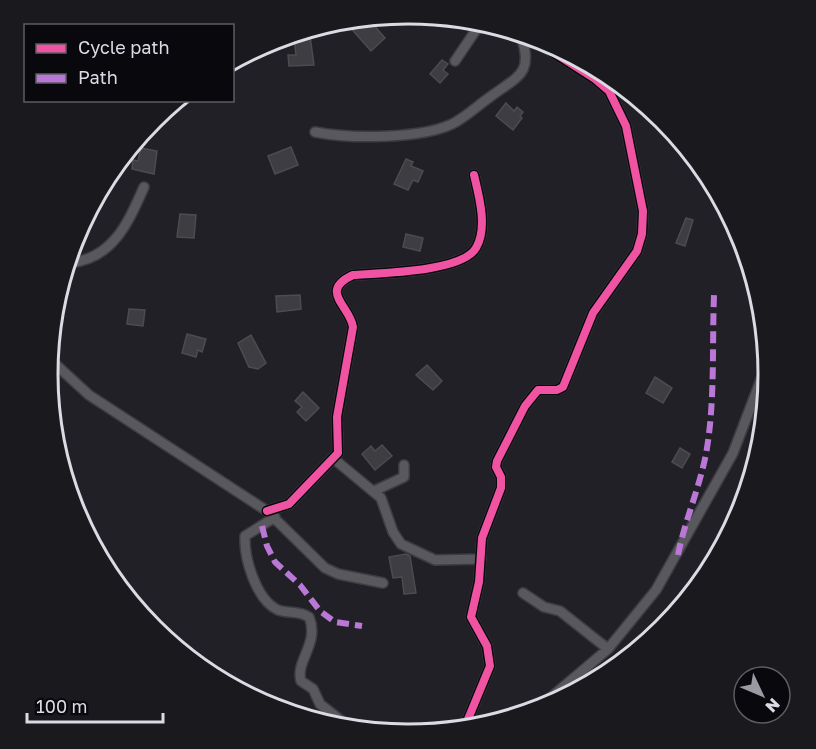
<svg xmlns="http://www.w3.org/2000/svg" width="816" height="749" viewBox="0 0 816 749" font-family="'Golos Text',sans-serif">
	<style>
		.building { fill: #3d3d42; stroke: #4c4c50; stroke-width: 1.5 }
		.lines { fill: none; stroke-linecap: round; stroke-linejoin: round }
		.minor-casing { stroke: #3c3c42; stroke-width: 12 }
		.minor { stroke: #59595d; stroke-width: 9 }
		.quiet { stroke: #ba77d6; stroke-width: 6; stroke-dasharray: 12 6; stroke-linecap: butt }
		.cycleway-casing { stroke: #08080d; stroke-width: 11 }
		.cycleway { stroke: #f153a3; stroke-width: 8 }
		.rim { fill: none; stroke: #dbdbe4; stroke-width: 3 }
	</style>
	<rect width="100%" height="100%" fill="#202026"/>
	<path class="building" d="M370,21L385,38L371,51L348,25Z
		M310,36L314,65L289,66L288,55H296L294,38Z
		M442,60L448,64L443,70L448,74L440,83L430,74Z
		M506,103L514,111L517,107L523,112L520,116L522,118L513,130L496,116Z
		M291,147L298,165L275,174L268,156Z
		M141,148L157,151L154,174L132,169L133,160L138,161Z
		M406,159L413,162L411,166L423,171L418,182L413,180L408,190L394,184Z
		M180,214L196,215L194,238L177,237Z
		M686,218L693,220L685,246L676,243Z
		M406,234L423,238L420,251L403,247Z
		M300,295L301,309L277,312L276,296Z
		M129,309L145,310L143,326L127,324Z
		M187,334L206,339L202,352L198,350L196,357L182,353Z
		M251,335L266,363L258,369L249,367L238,343Z
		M427,365L442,381L433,390L416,375Z
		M655,377L672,388L663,403L646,393Z
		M303,392L319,408L306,421L297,412L302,407L295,401Z
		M382,445L392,456L375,470L362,454L371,446L375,451Z
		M680,448L690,454L682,468L672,462Z
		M406,554L410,556L416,593L404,594L402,577L393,578L389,557Z"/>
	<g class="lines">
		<defs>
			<path id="minor" d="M455,61L478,27
				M315,132C350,139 420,139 452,124C466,117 477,106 490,97C518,76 534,74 521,36
				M69,263C113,259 128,223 144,187
				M51,356L53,362L89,395L267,511L325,568L338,574L383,583
				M334,459L381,498L393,532L401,544L435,560L481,559
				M374,491L404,477V465
				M267,511L289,504L338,453L337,417L353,327C350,306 318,291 353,275C380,273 462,272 476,248C488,228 479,196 474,175
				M275,517L245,536C244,558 256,600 278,610C290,614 298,610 309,617C320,643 295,661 301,681L313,689L320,704L344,723
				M523,593L544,607L560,611L608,649
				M536,710L608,649L656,590L733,453L767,364
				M466,724L490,666L487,646L471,617L479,582L482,538L501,488V477L496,467L497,461L525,406L538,390H557L563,387L593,313L637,251L642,234L643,211L626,126L609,91L595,79L531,38"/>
		</defs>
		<use href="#minor" class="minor-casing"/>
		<use href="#minor" class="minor"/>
		<path class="quiet" d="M262,526L267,546L275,562L300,585L320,611L335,622L362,626
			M678,555C685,519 701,485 707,448C715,398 712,346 714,295"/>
		<defs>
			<path id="cycleway" d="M267,511L289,504L338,453L337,417L353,327C350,306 318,291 353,275C380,273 462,272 476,248C488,228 479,196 474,175
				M466,724L490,666L487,646L471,617L479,582L482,538L501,488V477L496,467L497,461L525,406L538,390H557L563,387L593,313L637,251L642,234L643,211L626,126L609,91L595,79L531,38"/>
		</defs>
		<use href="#cycleway" class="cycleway-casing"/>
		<use href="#cycleway" class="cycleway"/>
	</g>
	<path d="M0 0H816V749H0ZM58 374a350 350 0 1 1 700 0a350 350 0 1 1-700 0Z" fill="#19191e" fill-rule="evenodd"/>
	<path class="rim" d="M58 374a350 350 0 1 1 700 0a350 350 0 1 1-700 0Z"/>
	<rect x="24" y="24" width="210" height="78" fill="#08080d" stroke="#5c5c63" stroke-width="1.5"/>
	<rect x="36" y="44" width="30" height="9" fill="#f153a3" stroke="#5c5c63" stroke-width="1.5"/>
	<text x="78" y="54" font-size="18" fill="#dbdbe4">Cycle path</text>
	<rect x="36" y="74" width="30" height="9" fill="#ba77d6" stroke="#5c5c63" stroke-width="1.5"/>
	<text x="78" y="84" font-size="18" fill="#dbdbe4">Path</text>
	<g transform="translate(762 695) rotate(134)"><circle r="28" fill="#08080d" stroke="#5c5c63" stroke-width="1.5"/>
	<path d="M0-4.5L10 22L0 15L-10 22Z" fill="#9a9aa2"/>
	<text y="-9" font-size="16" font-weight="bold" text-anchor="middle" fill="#dbdbe4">N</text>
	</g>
	<path d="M27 713v9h136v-9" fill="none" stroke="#dbdbe4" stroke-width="3"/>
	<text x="36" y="713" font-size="18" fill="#dbdbe4" stroke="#08080d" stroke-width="4.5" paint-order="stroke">100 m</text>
</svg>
